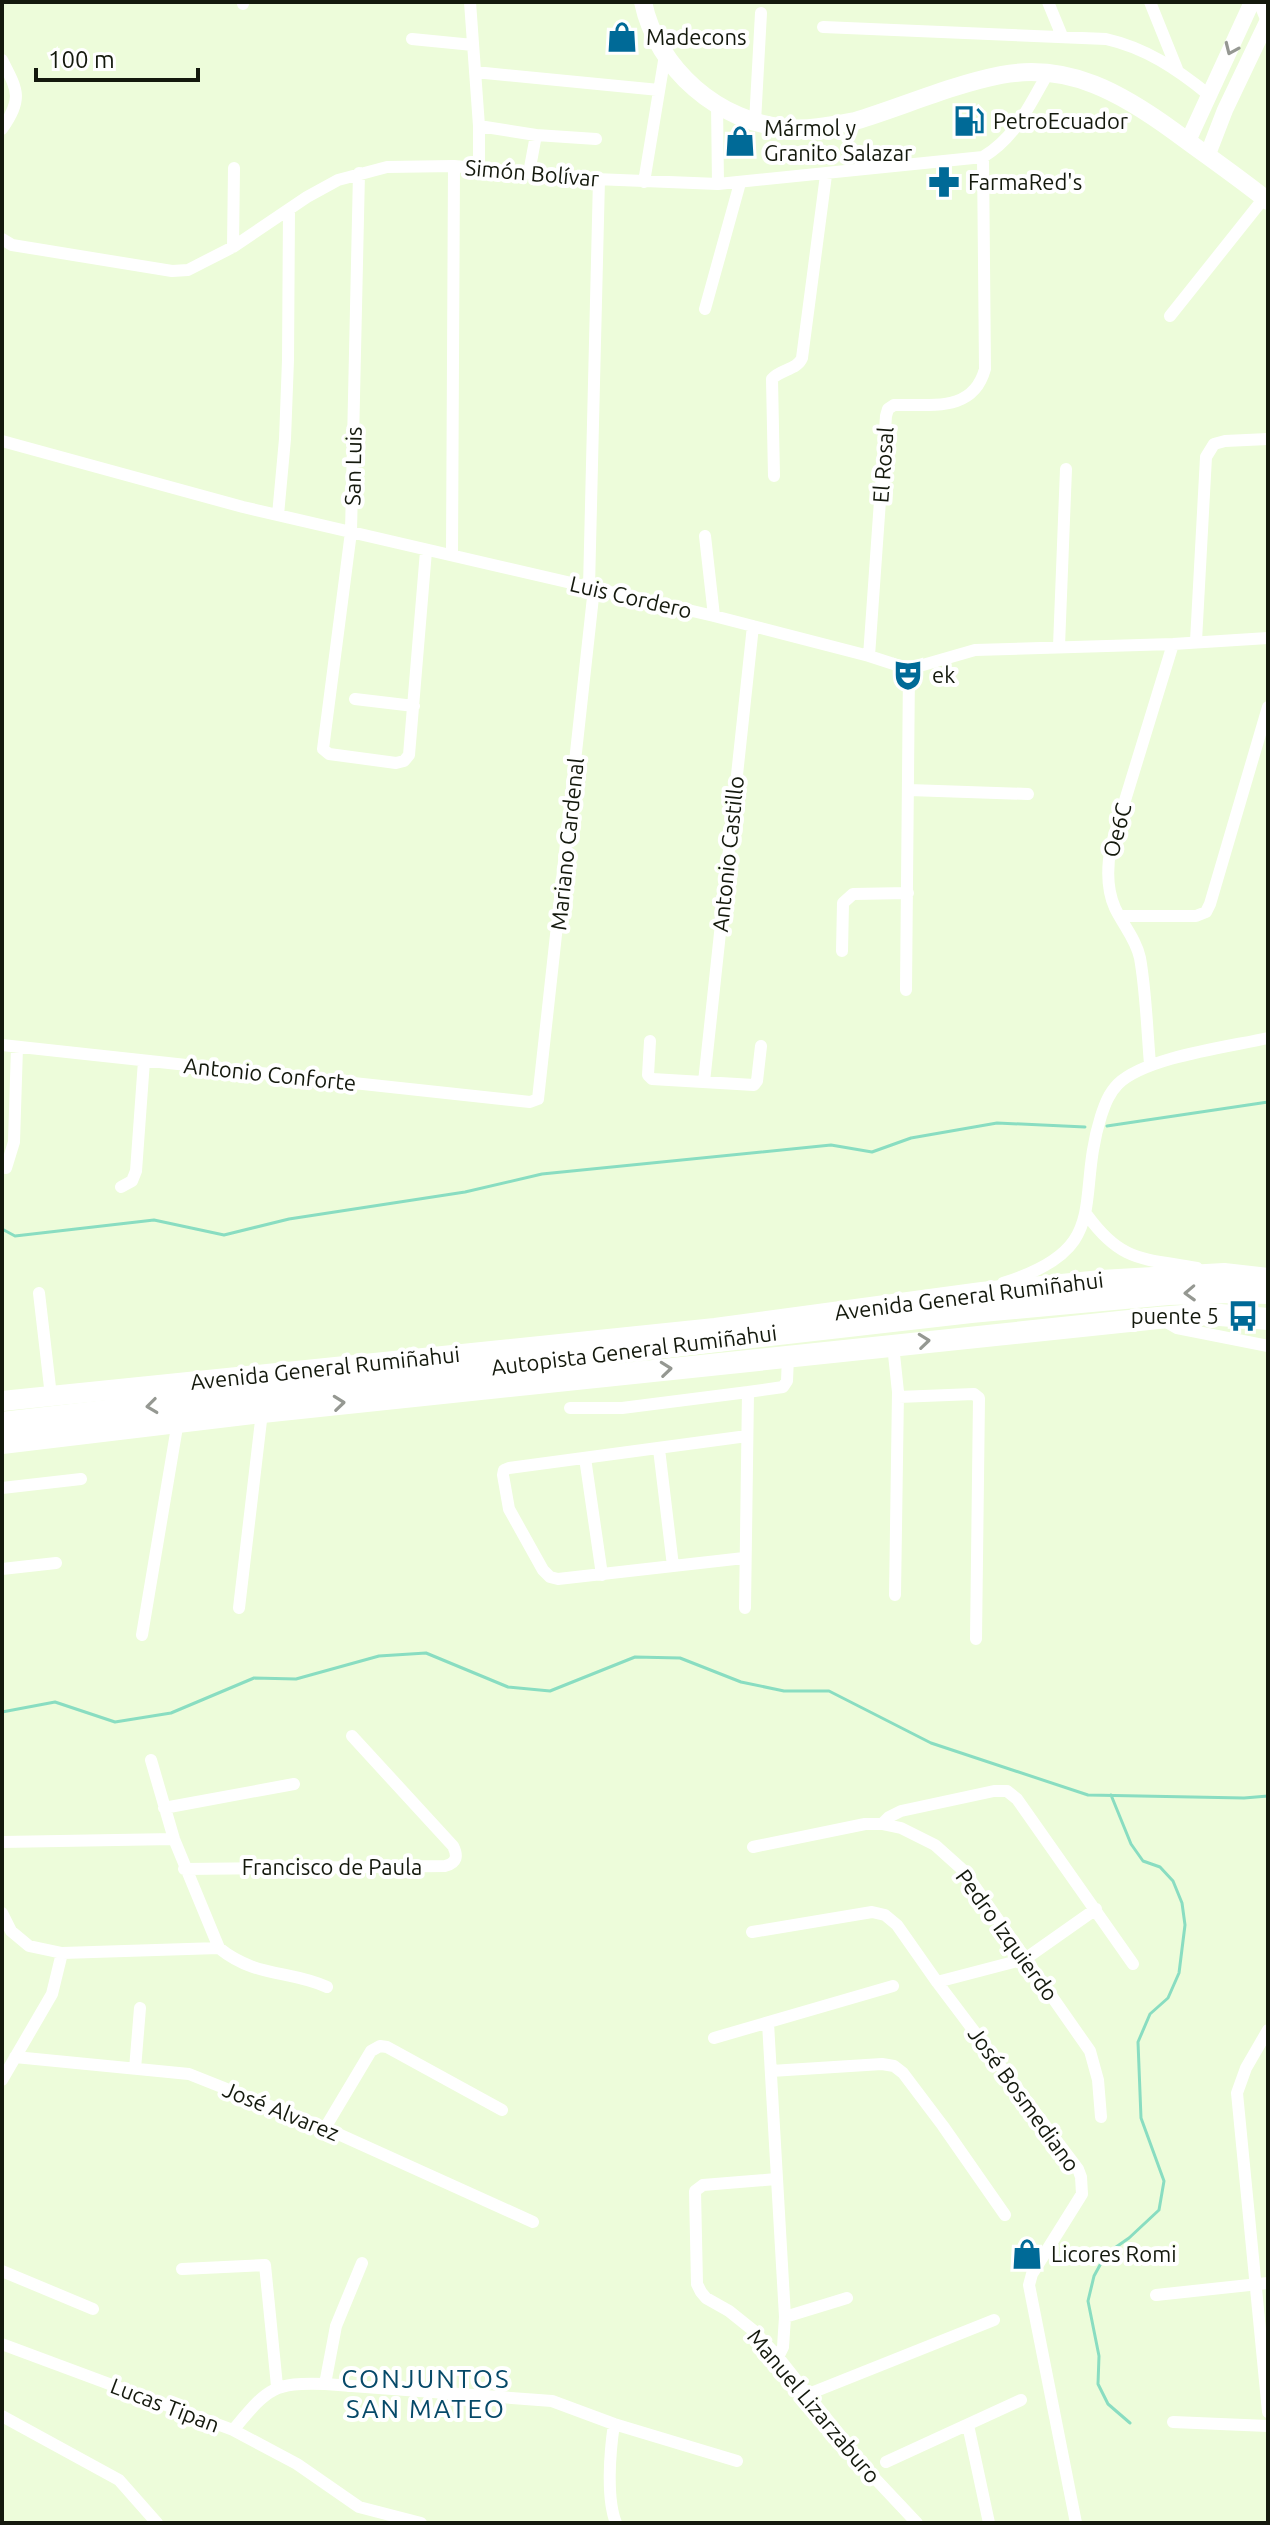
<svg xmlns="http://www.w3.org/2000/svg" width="1270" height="2525" viewBox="0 0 1270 2525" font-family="Ubuntu,sans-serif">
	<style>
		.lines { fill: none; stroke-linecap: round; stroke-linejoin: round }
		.stream { stroke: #89ddc1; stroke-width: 3 }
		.minor { stroke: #fff; stroke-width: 12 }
		.tertiary { stroke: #fff; stroke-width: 16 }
		.secondary { stroke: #fff; stroke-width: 18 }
		.primary { stroke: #fff; stroke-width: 20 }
		.trunk { stroke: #fff; stroke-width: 22 }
		.oneway { stroke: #959892 }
		.labels { text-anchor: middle; stroke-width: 8; stroke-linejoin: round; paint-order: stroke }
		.poi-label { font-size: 22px; fill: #14190d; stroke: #fff; text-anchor: start }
		.street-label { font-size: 22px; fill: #14190d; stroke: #fff }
		.quarter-label { font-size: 26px; letter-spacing: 2px; fill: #064968; stroke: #fff }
	</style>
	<rect width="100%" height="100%" fill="#edfcda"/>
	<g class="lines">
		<path class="stream" d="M1107,1126L1268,1102
			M2,1229L15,1236L154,1220L224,1235L289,1219L465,1192L542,1174L831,1145L872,1152L911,1138L997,1123L1085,1127
			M2,1712L55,1702L115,1722L171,1713L254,1678L296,1679L379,1656L426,1653L508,1687L550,1691L635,1657L680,1658L741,1682L784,1691H829L931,1743L1088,1795L1244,1798L1268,1796
			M1111,1795L1131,1844L1143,1861L1160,1867L1173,1881L1182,1903L1185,1925L1179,1973L1168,1998L1150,2014L1138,2042L1141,2118L1164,2181L1159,2210L1129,2238L1106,2254L1094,2276L1088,2301L1099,2356L1098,2384L1108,2404L1130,2423"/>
		<path class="minor" d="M470,2L479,126V168
			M1048,2L1062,36
			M1150,2L1177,69
			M1259,2L1268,24
			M243,4V2
			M823,27L1106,39C1146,48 1177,69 1209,95
			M412,39L473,45
			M2,60C18,91 23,98 2,129
			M475,72L659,90
			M717,104L718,184
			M755,122L761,13
			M479,126L536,135L596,139
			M359,173L351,532L323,749L329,754L396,763L404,761L409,755L426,551
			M529,173L536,135
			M644,182L665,55
			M2,239L12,245L172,271L188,270L233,247L307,197L338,180L387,167L454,166L595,179L718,184L983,157C1016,137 1029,106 1048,73
			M233,247L234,168
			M705,309L740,183
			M1170,316L1264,198
			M2,441L243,507L714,616L869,656L909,669L975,650L1173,644L1268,638
			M774,476L772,379C781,369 797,370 802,358L826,175
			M278,515L285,439L288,360L289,209
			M705,536L714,616
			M452,555L454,166
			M589,587L599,179
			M1196,641L1206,457L1214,444L1225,441L1268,439
			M1059,646L1066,469
			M869,656L886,416L888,409L894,405C931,404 973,413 985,369L983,157
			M355,699L414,706
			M909,790L1028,794
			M1120,916H1196L1206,912L1210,904L1268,707
			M842,951L843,903L853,894L908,893
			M906,990L909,669
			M650,1041L648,1075L652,1079L754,1085L757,1081L761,1046
			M2,1045L530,1102L538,1099L594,588
			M1150,1064C1147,1029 1146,992 1140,958C1136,939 1123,925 1115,908C1106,888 1107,867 1111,846L1173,644
			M704,1082L753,626
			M6,1168L14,1142L17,1047
			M121,1187L132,1181L136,1171L144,1061
			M1087,1215C1122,1263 1143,1258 1197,1268
			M1003,1283C1115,1248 1074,1201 1101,1116C1105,1104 1109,1093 1118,1084C1146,1057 1228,1047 1268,1038
			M39,1293L51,1396
			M1163,1320L1177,1328L1268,1346
			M893,1345L898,1392L895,1595
			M898,1397L974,1394L979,1398L976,1639
			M570,1408H622L748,1392
			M659,1449L673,1566
			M585,1458L602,1575
			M2,1488L81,1479
			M744,1558L558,1579L550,1577L543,1570L509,1509L503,1475L504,1470L509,1468L747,1436
			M2,1569L56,1563
			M239,1608L262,1412
			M745,1608L748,1392L783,1387L787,1381L788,1356
			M142,1635L178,1421
			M151,1760L174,1839L219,1948
			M164,1808L294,1784
			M882,1824L889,1817L901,1811L994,1791H1007L1017,1799L1133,1964
			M2,1842L174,1839
			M753,1847L865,1824H882L901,1828L935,1845L964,1871L1090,2051L1098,2080L1101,2117
			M184,1869L445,1866C457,1863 458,1856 453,1846L352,1736
			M2,1913L11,1931L29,1946L62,1953L219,1948C256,1978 290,1970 327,1987
			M752,1932L872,1912L885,1915L897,1925L937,1982L1078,2169L1081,2177L1082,2194L1032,2274L1029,2285L1076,2523
			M937,1982L1025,1959L1096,1909
			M768,2023L785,2317L783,2347L778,2357
			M1268,2030L1246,2068L1237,2093L1268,2412
			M714,2038L893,1986
			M15,2057L189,2074L325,2128L533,2222
			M135,2069L140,2008
			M771,2071L882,2064L894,2066L903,2073L943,2126L1005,2215
			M2,2080L52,1994L62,1953
			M325,2128L371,2051L380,2046L387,2047L502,2110
			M776,2179L703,2185L695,2191L697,2284L701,2292L706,2298L729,2311L754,2331L778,2357L868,2471L917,2523
			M182,2269L265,2265L277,2386
			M2,2271L93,2309
			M1156,2295L1268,2283
			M785,2317L847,2298
			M2,2344L233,2430L297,2464L359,2507L421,2523
			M325,2384L336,2326L362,2263
			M806,2395L994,2320
			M2,2416L119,2480L157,2523
			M1173,2422L1268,2426
			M614,2424C610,2451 606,2498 616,2523
			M968,2425L989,2523
			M233,2430C267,2390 271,2382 325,2384L552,2401L614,2424L737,2461
			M886,2462L1021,2400"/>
		<path class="tertiary" d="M1188,141L1252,2
			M1208,154L1225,110L1268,20"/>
		<path class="secondary" d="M643,2C657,69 719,123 788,128C810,130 833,125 855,121C904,106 951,85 1001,75C1069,62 1123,94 1175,132C1206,155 1238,177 1268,201"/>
		<path class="primary" d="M2,1401L715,1328L982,1292L1101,1280L1224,1273L1268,1278"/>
		<path class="trunk" d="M2,1423L971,1312L1168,1294L1231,1292L1268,1293
			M2,1443L262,1412L1158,1318L1208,1314L1268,1319"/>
	</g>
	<defs><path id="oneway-chevron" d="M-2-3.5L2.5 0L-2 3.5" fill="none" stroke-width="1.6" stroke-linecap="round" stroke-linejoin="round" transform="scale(2)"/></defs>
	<g class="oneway">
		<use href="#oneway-chevron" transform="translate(1231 49) rotate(114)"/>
		<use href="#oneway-chevron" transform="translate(1190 1293) rotate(178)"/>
		<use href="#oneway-chevron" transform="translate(924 1341) rotate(-6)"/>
		<use href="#oneway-chevron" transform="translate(666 1369) rotate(-6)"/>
		<use href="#oneway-chevron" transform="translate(339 1403) rotate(-6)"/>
		<use href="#oneway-chevron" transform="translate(152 1406) rotate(173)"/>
	</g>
	<defs>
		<symbol id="shop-bare" viewBox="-9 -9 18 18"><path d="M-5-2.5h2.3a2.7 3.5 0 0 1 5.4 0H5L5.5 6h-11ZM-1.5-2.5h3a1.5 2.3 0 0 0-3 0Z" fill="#006a97" stroke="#fff" stroke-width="2.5" paint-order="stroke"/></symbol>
		<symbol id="fuel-bare" viewBox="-9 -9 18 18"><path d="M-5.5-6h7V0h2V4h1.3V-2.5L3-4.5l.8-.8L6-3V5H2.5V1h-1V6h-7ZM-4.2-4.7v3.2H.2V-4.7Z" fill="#006a97" stroke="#fff" stroke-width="2.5" paint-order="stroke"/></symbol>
		<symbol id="pharmacy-bare" viewBox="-9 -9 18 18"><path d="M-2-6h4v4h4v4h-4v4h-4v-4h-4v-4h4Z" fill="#006a97" stroke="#fff" stroke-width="2.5" paint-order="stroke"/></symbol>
		<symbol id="theatre-bare" viewBox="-9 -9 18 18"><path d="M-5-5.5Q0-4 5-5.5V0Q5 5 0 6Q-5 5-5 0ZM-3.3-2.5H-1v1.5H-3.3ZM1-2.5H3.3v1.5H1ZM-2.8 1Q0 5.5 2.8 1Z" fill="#006a97" stroke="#fff" stroke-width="2.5" paint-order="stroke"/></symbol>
		<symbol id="bus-bare" viewBox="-9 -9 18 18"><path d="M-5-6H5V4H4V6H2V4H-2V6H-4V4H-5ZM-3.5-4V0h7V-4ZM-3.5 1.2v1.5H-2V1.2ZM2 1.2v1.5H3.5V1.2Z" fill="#006a97" stroke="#fff" stroke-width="2.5" paint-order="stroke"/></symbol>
	</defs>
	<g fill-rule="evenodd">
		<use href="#shop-bare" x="600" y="15" width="44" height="44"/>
		<use href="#fuel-bare" x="947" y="99" width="44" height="44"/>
		<use href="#shop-bare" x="718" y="119" width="44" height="44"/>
		<use href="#pharmacy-bare" x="922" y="160" width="44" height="44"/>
		<use href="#theatre-bare" x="886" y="653" width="44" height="44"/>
		<use href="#bus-bare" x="1221" y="1294" width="44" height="44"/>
		<use href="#shop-bare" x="1005" y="2232" width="44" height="44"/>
	</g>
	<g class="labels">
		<g class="poi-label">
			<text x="646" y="45">Madecons</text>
			<text x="993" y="129">PetroEcuador</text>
			<text x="764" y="136">Mármol y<tspan x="764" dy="25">Granito Salazar</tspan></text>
			<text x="968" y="190">FarmaRed's</text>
			<text x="932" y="683">ek</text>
			<text x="1219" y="1324" text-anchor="end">puente 5</text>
			<text x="1051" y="2262">Licores Romi</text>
		</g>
		<g class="street-label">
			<text transform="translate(532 173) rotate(5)" y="8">Simón Bolívar</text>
			<text transform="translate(883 465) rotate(-86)" y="8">El Rosal</text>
			<text transform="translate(353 466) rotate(-89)" y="8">San Luis</text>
			<text transform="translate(631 597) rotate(13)" y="8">Luis Cordero</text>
			<text transform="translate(1117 830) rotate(-75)" y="8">Oe6C</text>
			<text transform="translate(567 844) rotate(-84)" y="8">Mariano Cardenal</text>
			<text transform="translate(728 854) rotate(-84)" y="8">Antonio Castillo</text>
			<text transform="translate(270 1074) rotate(6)" y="8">Antonio Conforte</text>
			<text transform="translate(969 1296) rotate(-7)" y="8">Avenida General Rumiñahui</text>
			<text transform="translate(634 1350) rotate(-7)" y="8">Autopista General Rumiñahui</text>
			<text transform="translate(325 1368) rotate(-6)" y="8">Avenida General Rumiñahui</text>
			<text x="332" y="1875">Francisco de Paula</text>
			<text transform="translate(1007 1935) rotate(54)" y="8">Pedro Izquierdo</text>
			<text transform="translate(1024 2099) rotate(54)" y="8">José Bosmediano</text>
			<text transform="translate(281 2111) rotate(22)" y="8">José Alvarez</text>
			<text transform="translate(165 2405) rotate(21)" y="8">Lucas Tipan</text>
			<text transform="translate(814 2406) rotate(50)" y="8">Manuel Lizarzaburo</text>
		</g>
		<g class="quarter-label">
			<text x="426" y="2388">CONJUNTOS<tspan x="426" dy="30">SAN MATEO</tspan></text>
		</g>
	</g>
	<rect width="1270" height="2525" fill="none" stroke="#14190d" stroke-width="8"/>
	<path d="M36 68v12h162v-12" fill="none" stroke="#14190d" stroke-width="4"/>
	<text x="48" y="68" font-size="24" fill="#14190d" stroke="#ffffff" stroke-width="6" paint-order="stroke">100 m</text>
</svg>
